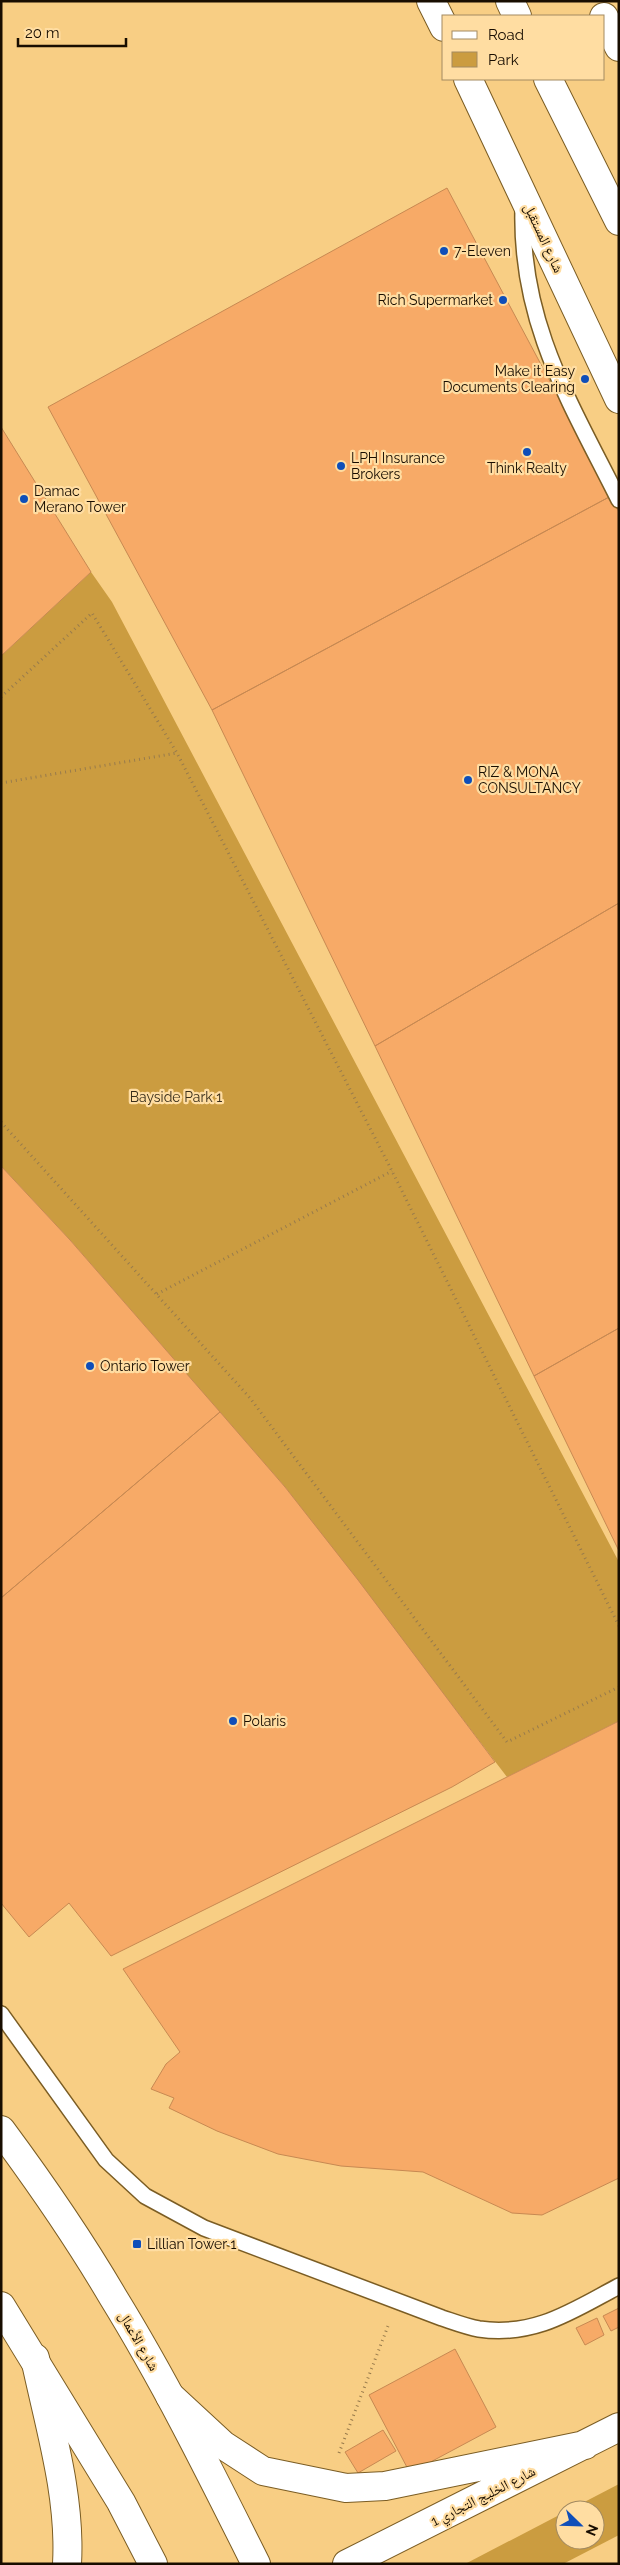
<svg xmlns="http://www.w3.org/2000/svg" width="620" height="2565" viewBox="0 0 620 2565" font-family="Raleway,'Noto Naskh Arabic',sans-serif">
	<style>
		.green { fill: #cb9c40 }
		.building { fill: #f7aa67; stroke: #c78952 }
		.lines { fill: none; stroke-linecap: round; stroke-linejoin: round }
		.service-casing { stroke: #7b5d24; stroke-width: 18 }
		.tertiary-casing { stroke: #7b5d24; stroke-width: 30 }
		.secondary-casing { stroke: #7b5d24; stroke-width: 30 }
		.path { stroke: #987b4c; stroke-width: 3; stroke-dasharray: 1 4; stroke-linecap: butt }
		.service { stroke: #fff; stroke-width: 15 }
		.tertiary { stroke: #fff; stroke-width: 28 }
		.secondary { stroke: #fff; stroke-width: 28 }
		.poi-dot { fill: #0f4eb9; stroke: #ffdda2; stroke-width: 2 }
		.labels { text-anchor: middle; stroke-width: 4.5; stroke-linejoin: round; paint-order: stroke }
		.street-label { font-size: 14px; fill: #180d00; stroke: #ffdda2 }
		.poi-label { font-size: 14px; fill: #180d00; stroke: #ffdda2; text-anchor: start }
		.park-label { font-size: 14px; fill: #392e1a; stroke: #ffdda2 }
	</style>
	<rect width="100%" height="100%" fill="#f8ce84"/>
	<path class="green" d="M91,572L112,602L619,1562V1721L507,1777L285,1487L70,1240L1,1166V656Z
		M619,2484V2535L563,2564H465L565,2512V2540H595V2510H569Z"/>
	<path class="building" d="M447,188L611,496L212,710L48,407Z
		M1,427L91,572L1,656Z
		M611,496L619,512V903L375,1046L212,710Z
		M619,903V1328L534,1376L375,1046Z
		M1,1166L70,1240L220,1412L1,1598Z
		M619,1328V1551L534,1376Z
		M220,1412L285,1487L358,1580L495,1762L452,1787L111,1956L69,1903L29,1937L1,1903V1598Z
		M619,1721V2178L542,2215L512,2213L423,2172L341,2166L278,2154L217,2131L169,2108L174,2098L151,2089L166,2064L180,2052L123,1969Z
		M619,2308V2327L611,2331L603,2316Z
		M597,2318L604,2335L585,2345L576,2328Z
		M455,2349L496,2427L410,2473L369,2395Z
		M383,2430L396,2451L358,2473L345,2452Z"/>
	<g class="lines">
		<defs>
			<path id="service" d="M523,209C520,323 570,402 619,500
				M1,2014L106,2160L145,2196L204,2228L442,2318C454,2322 467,2327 479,2329C535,2337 572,2311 619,2286"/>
			<path id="tertiary" d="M431,1L444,27
				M468,79L619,399
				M1,2130C41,2184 79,2239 113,2297C166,2383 211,2474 256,2564
				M1,2306L121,2502L153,2564"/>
			<path id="secondary" d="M510,1L517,16
				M604,17L619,47
				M548,79L619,221
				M35,2358C49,2425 71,2495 67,2564
				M170,2396L223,2445L263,2471L346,2488L385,2486L585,2445
				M347,2564L619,2427"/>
		</defs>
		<use href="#service" class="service-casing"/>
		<use href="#tertiary" class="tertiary-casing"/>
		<use href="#secondary" class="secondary-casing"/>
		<path class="path" d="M1,697L92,613L177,753L392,1171L619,1626
			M1,783L177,753
			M1,1122L250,1398L507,1742L619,1687
			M157,1294L392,1171
			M339,2453L388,2326"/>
		<use href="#service" class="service"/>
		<use href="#tertiary" class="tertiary"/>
		<use href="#secondary" class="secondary"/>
	</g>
	<g class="poi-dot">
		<circle cx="444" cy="251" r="5"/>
		<circle cx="503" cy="300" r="5"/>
		<circle cx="585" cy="379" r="5"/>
		<circle cx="527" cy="452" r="5"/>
		<circle cx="341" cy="466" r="5"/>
		<circle cx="24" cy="499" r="5"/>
		<circle cx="468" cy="780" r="5"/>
		<circle cx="90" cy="1366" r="5"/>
		<circle cx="233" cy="1721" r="5"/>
		<rect x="132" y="2239" width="10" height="10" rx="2.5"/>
	</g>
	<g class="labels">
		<g class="street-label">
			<text transform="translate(544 238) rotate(65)" y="5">شارع المستقبل</text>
			<text transform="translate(139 2341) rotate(60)" y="5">شارع الأعمال</text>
			<text transform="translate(483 2496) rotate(-27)" y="5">شارع الخليج التجاري 1</text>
		</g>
		<g class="poi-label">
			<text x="454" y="256">7-Eleven</text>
			<text x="493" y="305" text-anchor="end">Rich Supermarket</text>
			<text x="575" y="376" text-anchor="end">Make it Easy<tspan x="575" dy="16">Documents Clearing</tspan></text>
			<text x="351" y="463">LPH Insurance<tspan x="351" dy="16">Brokers</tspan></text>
			<text x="527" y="473" text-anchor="middle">Think Realty</text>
			<text x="34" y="496">Damac<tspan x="34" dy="16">Merano Tower</tspan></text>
			<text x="478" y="777">RIZ &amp; MONA<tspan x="478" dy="16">CONSULTANCY</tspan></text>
			<text x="100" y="1371">Ontario Tower</text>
			<text x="243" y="1726">Polaris</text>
			<text x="147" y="2249">Lillian Tower 1</text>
		</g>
		<g class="park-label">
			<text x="176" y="1102">Bayside Park 1</text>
		</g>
	</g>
	<rect width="620" height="2565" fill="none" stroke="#180d00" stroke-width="5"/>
	<rect x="442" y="15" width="162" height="65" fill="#ffdda2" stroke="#a38a61"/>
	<rect x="452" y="31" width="25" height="8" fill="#ffffff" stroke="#a38a61"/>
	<text x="488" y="40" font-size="15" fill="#180d00">Road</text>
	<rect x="452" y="52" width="25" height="15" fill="#cb9c40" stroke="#a38a61"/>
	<text x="488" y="65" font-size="15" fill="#180d00">Park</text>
	<g transform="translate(580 2525) rotate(113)"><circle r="24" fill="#ffdda2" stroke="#a38a61"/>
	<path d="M0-4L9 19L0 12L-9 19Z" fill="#0f4eb9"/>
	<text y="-8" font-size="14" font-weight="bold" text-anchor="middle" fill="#180d00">N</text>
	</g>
	<path d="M18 38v8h108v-8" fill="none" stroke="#180d00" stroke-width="2.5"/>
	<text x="25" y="38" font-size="15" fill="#180d00" stroke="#ffdda2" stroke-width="4" paint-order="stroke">20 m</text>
</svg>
